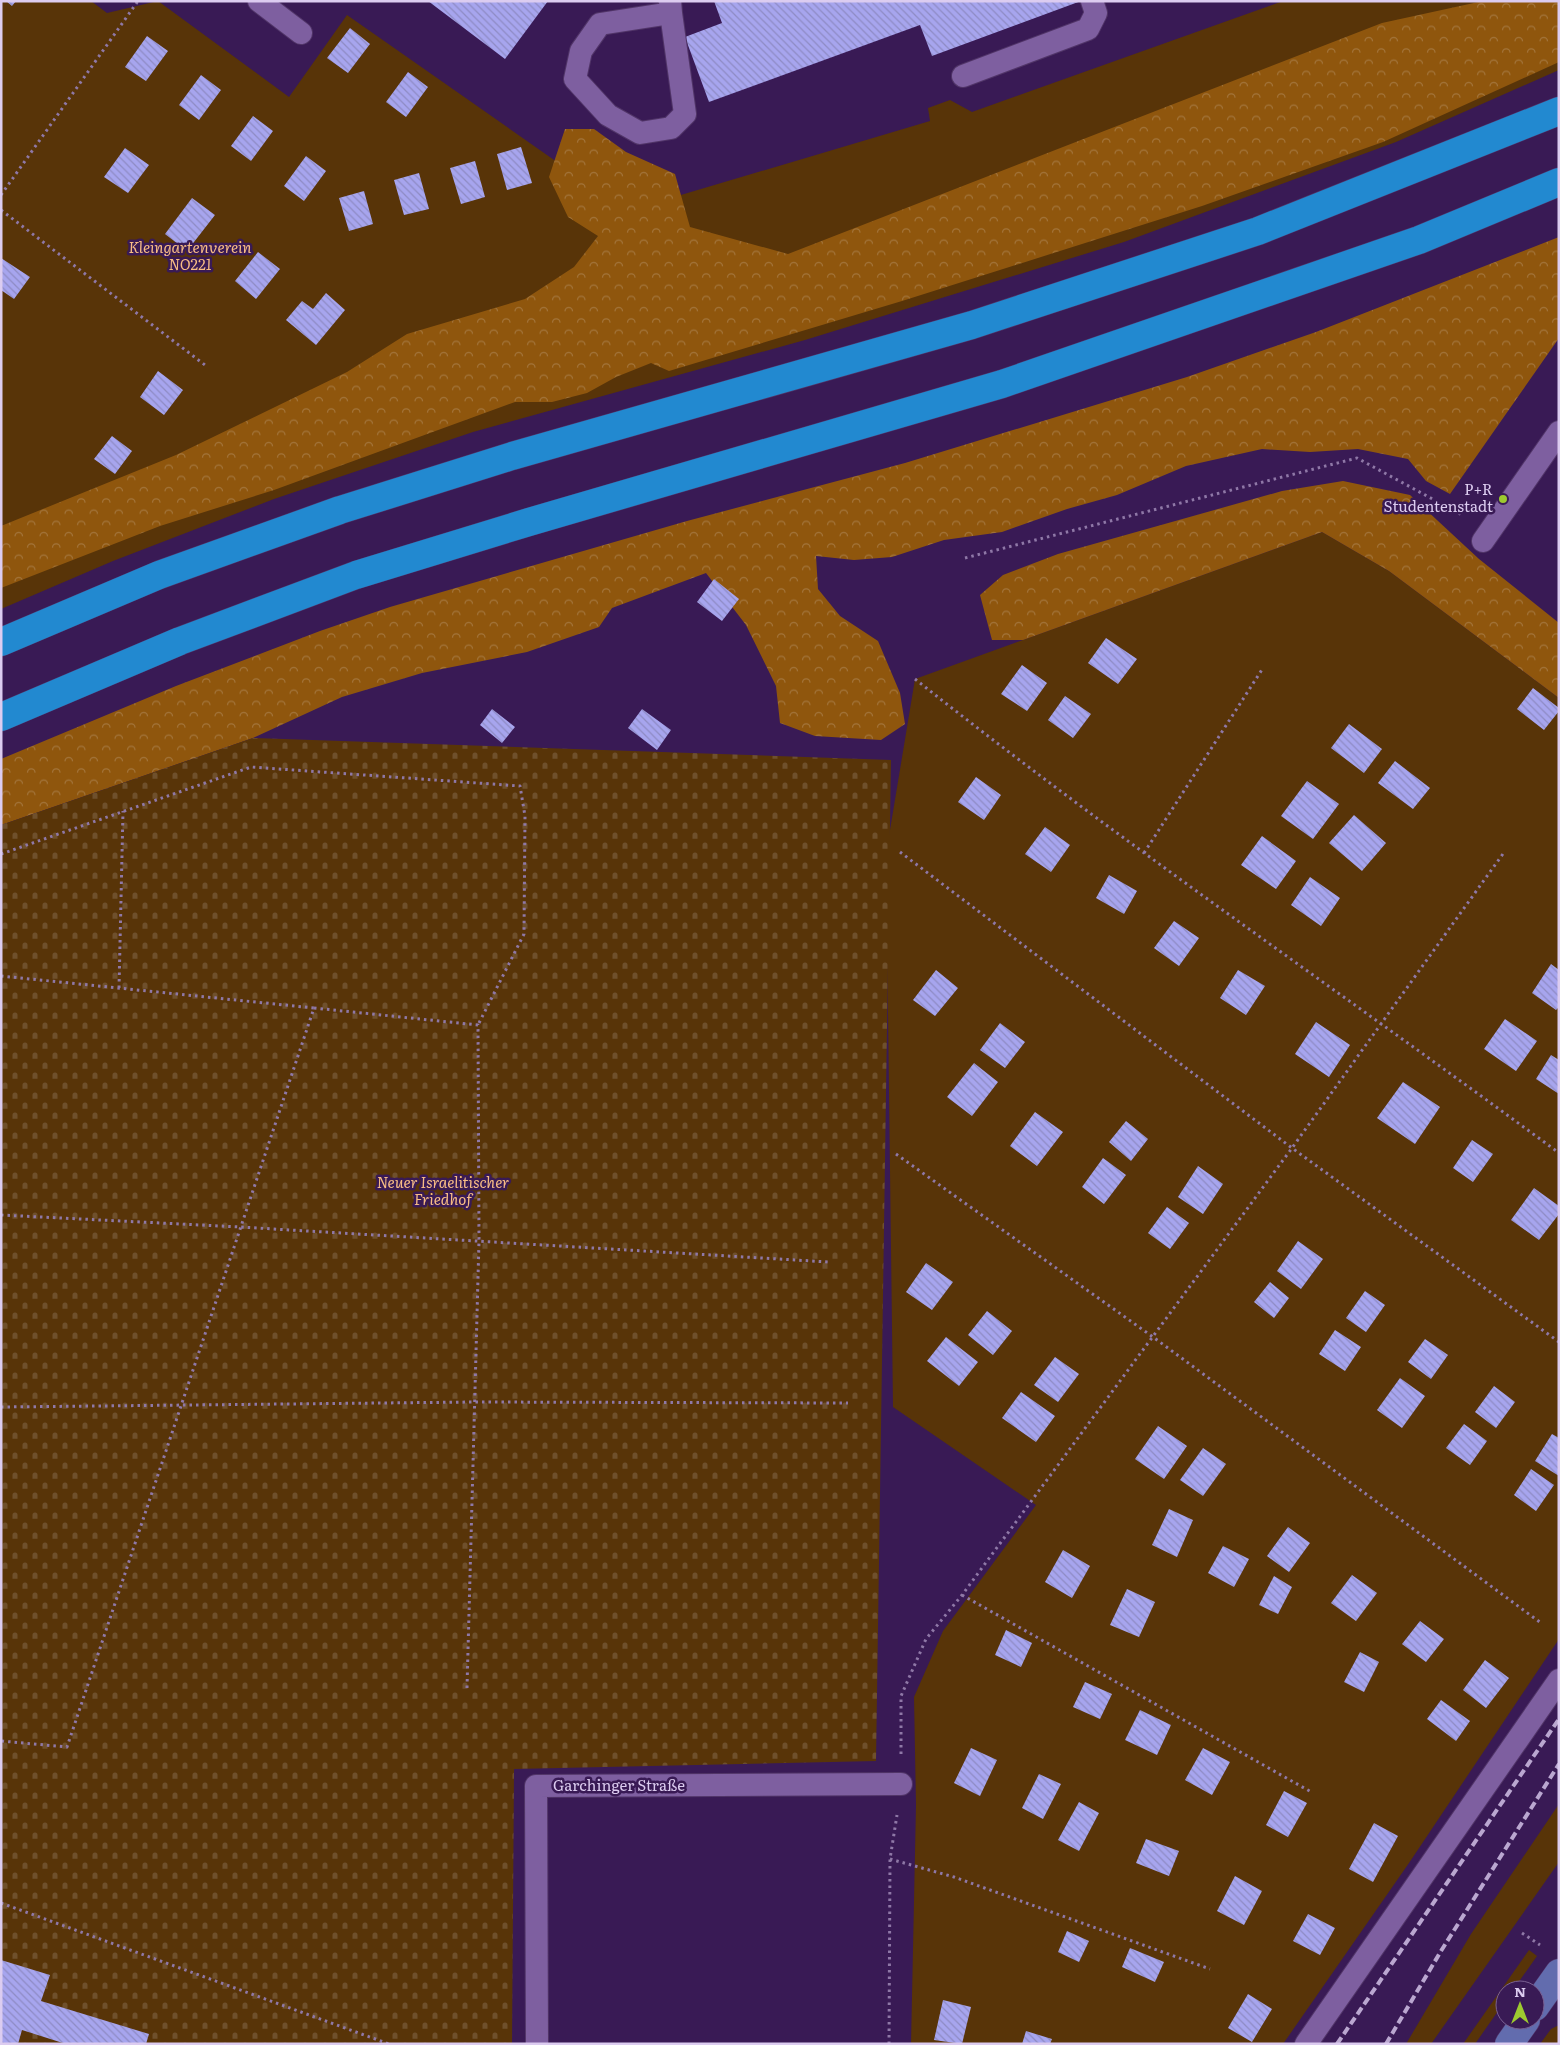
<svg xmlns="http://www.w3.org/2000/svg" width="1560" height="2045" viewBox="0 0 1560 2045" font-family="Literata,serif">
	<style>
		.green { fill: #583408 }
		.forest { fill: url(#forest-crowns) }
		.cemetery { fill: url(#cemetery-stones) }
		.building { fill: url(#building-back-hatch) }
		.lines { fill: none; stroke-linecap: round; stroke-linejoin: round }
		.lane-casing { stroke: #513568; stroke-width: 24 }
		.secondary-casing { stroke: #513568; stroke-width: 29 }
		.highway-casing { stroke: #513568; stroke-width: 29 }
		.path { stroke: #8f78a7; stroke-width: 3; stroke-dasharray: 2.5 4; stroke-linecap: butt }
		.lane { stroke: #7e5fa0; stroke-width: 22 }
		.secondary { stroke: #626cae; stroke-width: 28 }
		.highway { stroke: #2289d0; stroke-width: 28 }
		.rail { stroke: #baa7d0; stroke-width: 4; stroke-dasharray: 8 4; stroke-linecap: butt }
		.poi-dot { fill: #9dca30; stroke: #391a55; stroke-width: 2 }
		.labels { text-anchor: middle; stroke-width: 5; stroke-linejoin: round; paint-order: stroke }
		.park-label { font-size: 15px; font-style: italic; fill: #f9be85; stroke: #391a55 }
		.poi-label { font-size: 15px; fill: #dcccf0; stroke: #391a55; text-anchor: end }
		.street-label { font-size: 15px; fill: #dcccf0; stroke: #391a55 }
	</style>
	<defs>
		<pattern id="forest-crowns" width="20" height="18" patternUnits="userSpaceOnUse" patternTransform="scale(1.25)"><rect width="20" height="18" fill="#8f560d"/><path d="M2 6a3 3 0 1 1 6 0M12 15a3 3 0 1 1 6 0" fill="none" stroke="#a3753c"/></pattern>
		<pattern id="cemetery-stones" width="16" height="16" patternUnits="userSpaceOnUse" patternTransform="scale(1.25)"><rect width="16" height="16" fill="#583408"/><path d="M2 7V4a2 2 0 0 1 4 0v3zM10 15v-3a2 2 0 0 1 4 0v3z" fill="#6f502c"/></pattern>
		<pattern id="building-back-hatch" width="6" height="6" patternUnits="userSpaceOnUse" patternTransform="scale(1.25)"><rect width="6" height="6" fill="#a7a5ee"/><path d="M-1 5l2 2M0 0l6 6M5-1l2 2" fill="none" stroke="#8e8bc4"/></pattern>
	</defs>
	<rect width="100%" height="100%" fill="#391a55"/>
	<path class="green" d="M1,1H91L107,13L158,1L289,97L347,15L627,211L930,121L928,108L950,100L972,112L1283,1H1559V70L1396,142L1124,242L805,340L473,432L274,499L113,561L1,609Z
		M1322,532L1389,571L1559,698V1639L1409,1863L1283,2044H911L916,1805L914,1697L943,1631L1036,1505L893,1407L886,854L915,679Z
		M1559,1804V1862L1431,2044H1406L1471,1934Z
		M1529,1950L1537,1956L1513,1990H1505V2001L1475,2044H1463Z
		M1557,2026H1559V2044H1540L1551,2029Z"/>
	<path class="forest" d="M1483,1H1559V62L1383,142L1202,206L902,301L669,371L651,363L616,377L587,393L552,402H515L274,490L160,526L1,588V526L176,455L347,372L407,334L525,299L574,267L598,236L568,217L549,177L565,129H594L626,152L675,174L690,227L788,254L1382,23Z
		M1559,237V338L1450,494L1426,481L1408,459L1358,449L1310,452L1262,449L1186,466L1117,495L1067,509L1002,532L944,540L892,557L854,560L816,556L818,589L840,616L878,641L900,693L905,724L881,740L815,736L780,723L776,686L746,625L706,573L612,608L599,627L527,652L422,673L342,697L253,738L1,825V759L176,686L320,631L390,607L687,521L905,463L1187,377L1316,332Z
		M1343,481L1410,495L1479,559L1559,623V698L1389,571L1322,532L1023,640H992L980,595L1003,575L1058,554L1282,491Z"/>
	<path class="cemetery" d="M253,738L891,760L876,1761L514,1769L512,2044H1V825Z"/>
	<path class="building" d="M6,1H16L12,6Z
		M428,1H548L505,59Z
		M714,1H1081L932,56L920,25L709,102L685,37L722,23Z
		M350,28L370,44L348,73L327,58Z
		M147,36L168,51L146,81L125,67Z
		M408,72L428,87L406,117L386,102Z
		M201,75L221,90L199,120L179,105Z
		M253,116L273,131L251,161L231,146Z
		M521,147L532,183L507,190L497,154Z
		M125,148L149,165L128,193L104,177Z
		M306,156L326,171L304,201L284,186Z
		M475,161L485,197L461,204L450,168Z
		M419,173L429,209L404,215L394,180Z
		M364,191L373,224L349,231L339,198Z
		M192,198L215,215L187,251L165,234Z
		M258,252L280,269L256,299L235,281Z
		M1,258L30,277L14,299L1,290Z
		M326,293L345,310L316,345L286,320L302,301L313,309Z
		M158,371L183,390L164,415L140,397Z
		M112,436L132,451L115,474L94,459Z
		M714,579L739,599L722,621L697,602Z
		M1106,638L1137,659L1118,684L1088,663Z
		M1022,665L1047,683L1027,711L1001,694Z
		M1533,688L1559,708V711L1544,730L1517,709Z
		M1065,696L1091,714L1073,738L1048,720Z
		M492,709L515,727L502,743L480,725Z
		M642,709L671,730L657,750L628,728Z
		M1349,724L1382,749L1364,773L1331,748Z
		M1395,761L1430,788L1413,809L1378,783Z
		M976,777L1001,795L984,820L958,802Z
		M1307,781L1339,804L1313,839L1281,816Z
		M1354,815L1386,843L1362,871L1329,843Z
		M1045,827L1070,845L1051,872L1025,854Z
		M1262,836L1296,861L1276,889L1241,865Z
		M1109,875L1137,891L1124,914L1096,898Z
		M1310,877L1340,898L1321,926L1291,905Z
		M1174,921L1199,938L1179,966L1154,948Z
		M1551,964L1559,970V1007L1556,1010L1532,993Z
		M936,970L958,988L935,1016L913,1000Z
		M1238,970L1265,986L1246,1015L1220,998Z
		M1505,1019L1537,1041L1516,1071L1484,1049Z
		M1316,1022L1350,1045L1329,1077L1295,1054Z
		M1000,1023L1025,1042L1005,1068L980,1050Z
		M1551,1055L1559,1060V1094L1536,1079Z
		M974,1063L998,1082L972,1116L947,1097Z
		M1403,1082L1440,1107L1415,1144L1377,1118Z
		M1035,1112L1063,1132L1037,1166L1010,1146Z
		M1126,1121L1148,1139L1131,1161L1109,1142Z
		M1472,1140L1493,1154L1473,1182L1453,1168Z
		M1103,1158L1126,1175L1104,1204L1082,1187Z
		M1198,1166L1223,1184L1203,1214L1178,1197Z
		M1534,1188L1559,1206V1214L1539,1240L1511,1220Z
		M1167,1207L1189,1223L1170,1249L1148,1233Z
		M1298,1241L1323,1259L1301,1289L1277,1271Z
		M926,1263L953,1282L932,1310L906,1292Z
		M1270,1282L1289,1298L1274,1318L1254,1302Z
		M1365,1291L1385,1305L1366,1332L1346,1318Z
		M987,1311L1012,1331L993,1355L968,1335Z
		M1335,1330L1361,1347L1345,1371L1319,1354Z
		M946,1337L978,1362L959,1386L927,1361Z
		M1425,1339L1448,1355L1431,1379L1408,1362Z
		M1055,1357L1079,1374L1058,1402L1034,1385Z
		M1400,1378L1425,1396L1402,1428L1377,1410Z
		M1494,1386L1515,1402L1496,1428L1475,1412Z
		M1021,1392L1055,1416L1036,1442L1002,1418Z
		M1464,1424L1487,1441L1470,1465L1446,1448Z
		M1158,1426L1187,1446L1164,1479L1135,1459Z
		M1552,1434L1559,1438V1476L1535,1461Z
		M1203,1448L1226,1464L1203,1496L1180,1480Z
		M1531,1469L1554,1485L1536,1511L1514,1495Z
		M1169,1509L1193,1520L1177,1557L1152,1545Z
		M1288,1527L1310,1543L1289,1572L1267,1556Z
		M1223,1546L1249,1559L1234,1587L1208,1573Z
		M1063,1550L1090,1566L1072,1598L1045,1582Z
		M1352,1575L1377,1593L1356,1621L1331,1603Z
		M1274,1576L1292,1587L1278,1614L1259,1605Z
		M1127,1589L1155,1602L1139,1637L1110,1625Z
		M1420,1621L1444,1639L1426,1662L1402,1644Z
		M1006,1630L1032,1643L1021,1667L995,1655Z
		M1360,1652L1379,1662L1364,1692L1344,1682Z
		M1485,1660L1509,1678L1486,1708L1463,1690Z
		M1085,1682L1112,1694L1100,1719L1073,1707Z
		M1441,1700L1470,1721L1456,1741L1427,1719Z
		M1140,1710L1171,1725L1157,1755L1125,1740Z
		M971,1748L997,1760L980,1796L954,1783Z
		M1203,1748L1230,1762L1212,1795L1185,1780Z
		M1039,1774L1061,1784L1043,1819L1022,1808Z
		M1284,1791L1307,1803L1288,1837L1266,1825Z
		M1079,1802L1099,1813L1079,1851L1058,1840Z
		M1374,1823L1398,1836L1373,1882L1349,1869Z
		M1146,1839L1179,1851L1169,1876L1136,1863Z
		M1235,1876L1262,1891L1244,1925L1217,1911Z
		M1308,1914L1335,1928L1320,1955L1293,1941Z
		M1067,1931L1089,1941L1079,1962L1058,1952Z
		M1130,1948L1164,1962L1155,1982L1122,1967Z
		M1,1960L50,1975L41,2001L149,2034L146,2044H66L22,2030L18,2044H1Z
		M1248,1994L1272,2009L1252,2042L1228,2028Z
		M943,2000L971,2007L962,2044L934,2040Z
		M1026,2031L1052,2039L1050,2044H1022Z"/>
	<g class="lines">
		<defs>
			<path id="lane" d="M259,1L301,33
				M670,1L671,13L685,114L671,128L640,133L608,115L575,79L581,51L600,24L671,13
				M963,76L1088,29L1096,13L1092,1
				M1483,541L1559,432
				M537,2044L536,1786L901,1784
				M1306,2044L1559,1680"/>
			<path id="secondary" d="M1535,2007L1559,1973
				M1509,2044L1526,2020"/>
			<path id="highway" d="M1,642L159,575L340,510L512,456L972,325L1258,231L1559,111
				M1,717L180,641L356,575L529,522L1002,384L1419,240L1559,182"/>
		</defs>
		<use href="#lane" class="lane-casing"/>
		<use href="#secondary" class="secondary-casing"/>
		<use href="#highway" class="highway-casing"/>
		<path class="path" d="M1,195L138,1
			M1,210L205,365
			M965,558L1357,458L1462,515
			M915,679C1124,845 1345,995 1559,1153
			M900,852L1292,1148L1559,1342
			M1144,853L1263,668
			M1,854L251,767L520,786L525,816L524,934L478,1025
			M1,976L314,1008L67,1747L1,1741
			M119,988L123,811
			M314,1008L478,1025L479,1241L467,1688
			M896,1154L1153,1337L1541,1623
			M1,1215L240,1227L829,1262
			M1,1407L475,1402L848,1403
			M962,1595L1313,1793
			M901,1754V1696L926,1639L962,1595L1292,1148L1505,851
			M890,1859L954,1877L1210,1969
			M1,1903L389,2044
			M1522,1933L1540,1945
			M889,2044L890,1859L897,1815"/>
		<use href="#lane" class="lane"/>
		<use href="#secondary" class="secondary"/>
		<use href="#highway" class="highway"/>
		<path class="rail" d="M1337,2044L1559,1719
			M1386,2044L1441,1951L1559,1764"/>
	</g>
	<circle class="poi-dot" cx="1503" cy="499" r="5"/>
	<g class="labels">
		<g class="park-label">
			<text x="190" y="253">Kleingartenverein<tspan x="190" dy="17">NO221</tspan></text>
			<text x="443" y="1188">Neuer Israelitischer<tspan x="443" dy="17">Friedhof</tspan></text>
		</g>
		<g class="poi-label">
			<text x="1493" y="495">P+R<tspan x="1493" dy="17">Studentenstadt</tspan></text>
		</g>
		<g class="street-label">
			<text x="619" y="1791">Garchinger Straße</text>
		</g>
	</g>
	<rect width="1560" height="2045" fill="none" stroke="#dcccf0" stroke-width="5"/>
	<g transform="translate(1520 2005)"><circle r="24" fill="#391a55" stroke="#7a6193"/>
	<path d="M0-4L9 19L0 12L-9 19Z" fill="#9dca30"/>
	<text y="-8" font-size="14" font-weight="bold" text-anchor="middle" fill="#dcccf0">N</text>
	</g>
</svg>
